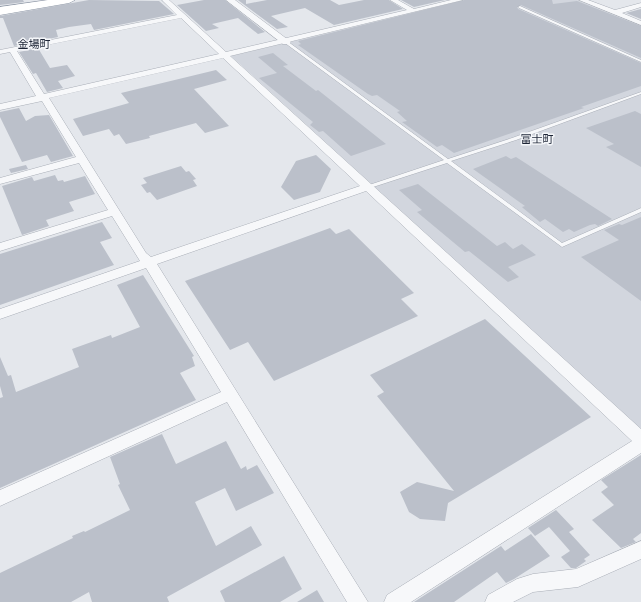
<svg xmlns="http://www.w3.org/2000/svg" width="641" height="602" viewBox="0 0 641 602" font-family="'Archivo Narrow','Noto Sans JP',sans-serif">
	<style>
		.built { fill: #d2d6de }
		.building { fill: #bbc0ca }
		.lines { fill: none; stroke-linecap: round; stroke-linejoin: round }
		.service-casing { stroke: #a9aeb7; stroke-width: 1 }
		.minor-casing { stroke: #a9aeb7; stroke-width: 1 }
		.tertiary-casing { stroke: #a9aeb7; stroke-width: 1 }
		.trunk-casing { stroke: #8b94a3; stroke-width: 1 }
		.service { fill: #f7f8fa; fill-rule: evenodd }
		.minor { fill: #f7f8fa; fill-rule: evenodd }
		.tertiary { fill: #f7f8fa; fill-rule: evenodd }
		.trunk { fill: #fff; fill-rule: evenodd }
		.labels { text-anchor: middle; stroke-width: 3; stroke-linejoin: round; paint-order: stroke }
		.far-neighbourhood-label { font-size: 11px; fill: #1d2536; stroke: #f4f6f9 }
	</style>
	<rect width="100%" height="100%" fill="#e4e7ec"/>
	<path class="built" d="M470,0H577L641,26V430L231,56Z"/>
	<path class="building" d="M0,0H23L24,2L0,5Z
		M89,0L159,1L174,14L94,30L91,24L69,27L56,30L58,37L14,46L3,18H0V16Z
		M204,0H225L265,32L258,34L238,18L212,24L219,28L206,31L177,5Z
		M238,0H246V4L267,0H330L339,5L364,0H389L403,9L334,25L305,8L271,16L288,27L277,29Z
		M401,0H445L414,7Z
		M464,0H552L553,4L577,1L641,26V58L521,5L517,7L518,9L641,63V86L581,107L584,108L454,153L442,145L437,147L402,122L407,121L397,112L400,111L377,95L372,96L368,94L298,45L301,44L298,41Z
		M641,9V19L626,13Z
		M38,48L50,68L67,65L75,76L58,81L63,88L47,92L36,73L33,74L19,52Z
		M273,53L288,65L283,66L316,91L318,90L386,144L351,156L323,131L319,132L310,125L313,122L259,78L277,73L258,57Z
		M216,70L227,80L194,89L229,126L205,133L196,123L149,136L150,138L126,144L119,134L114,136L109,129L83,136L73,119L129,103L121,93Z
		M19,108L26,121L35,116L49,115L73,156L51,162L47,155L22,162L0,117V112Z
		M635,111L641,114V167L606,147L614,144L586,128Z
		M316,155L331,169L320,192L294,200L281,187L296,161Z
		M506,156L511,159L516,157L612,219L598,226L595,224L590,225L574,232L569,229L563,232L545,219L540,222L523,208L522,207L525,206L473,169Z
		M26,165L28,169L11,173L9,169Z
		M181,166L186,172L189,171L196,179L193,180L197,186L157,200L150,192L147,193L141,185L147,183L143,178Z
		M55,175L58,181L63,180L64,182L85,176L95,194L69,202L74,211L46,220L49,226L22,235L2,186L32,177L34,181Z
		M418,184L497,246L505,242L513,249L522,244L536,255L508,267L519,277L508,282L469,251L465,252L417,212L422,210L399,190Z
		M641,217V301L581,257L619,240L604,230L619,224L622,225Z
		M102,222L112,238L100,242L114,265L0,305V254Z
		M330,228L336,234L349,229L414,293L401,299L418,316L274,381L248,342L230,350L185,281Z
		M143,275L194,356L192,357L195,366L180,373L196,400L0,488V398L3,397L0,386V357L8,376L11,375L16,392L79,367L72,349L111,335L112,338L140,327L117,285Z
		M485,319L591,417L448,503L445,521L420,519L409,512L400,492L417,482L454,491L377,396L384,392L370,375Z
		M162,434L176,464L226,441L241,469L246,466L247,470L257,465L274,493L236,511L225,488L195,502L216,546L251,526L262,545L167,597L169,602H92L89,592L71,602H0V573L73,538L72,536L84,531L85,532L130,510L118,485L120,484L110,457Z
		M641,455V533L633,539L636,542L621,548L592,520L614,505L601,492L608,487L601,480Z
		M556,510L574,529L569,532L590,555L584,559L586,561L576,568H571L561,557L570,551L549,527L535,536L528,528Z
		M531,534L550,556L514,579L506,583L497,572L454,602H414L501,546L505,551Z
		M284,556L302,589L280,602H225L220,591Z
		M317,590L324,602H297Z"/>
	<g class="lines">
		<defs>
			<path id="service" d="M520,6L641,60V62L519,8L518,7Z
				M285,41H287L448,159L512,138L641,92V94L516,140L451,161L562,243L639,209L641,208V212L562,247L447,163L370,188H366V186L444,160L285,43Z"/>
			<path id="minor" d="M162,0H169L226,52L407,10L390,0H398L414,9L451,0H463L230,56L641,429V453L411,602H384L387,595L632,441L366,191L157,264L368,602H347L227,402L0,506V490L221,392L146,268L0,319V309L140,261L112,216L0,251V243L108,210L79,163L0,184V178L76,157L42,101L0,110V104L36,96L10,52L0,54V50L177,15ZM181,18L219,54L44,94L17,51ZM223,58L360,186L151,257L146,253L49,98Z
				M579,0H588L615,10L641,3V7L622,13L641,21V25Z
				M641,541V559L578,587L533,592L513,602H485L488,595L517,579L533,574L576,569Z"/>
			<path id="tertiary" d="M226,0H235L291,42L289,44H283Z"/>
			<path id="trunk" d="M48,0H75L69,3L0,15V7Z"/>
		</defs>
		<use href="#service" class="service-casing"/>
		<use href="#minor" class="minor-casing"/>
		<use href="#tertiary" class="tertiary-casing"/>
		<use href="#trunk" class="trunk-casing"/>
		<use href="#service" class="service"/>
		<use href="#minor" class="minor"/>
		<use href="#tertiary" class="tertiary"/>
		<use href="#trunk" class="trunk"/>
	</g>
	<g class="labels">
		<g class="far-neighbourhood-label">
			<text x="34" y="48">金場町</text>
			<text x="537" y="143">富士町</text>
		</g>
	</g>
</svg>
